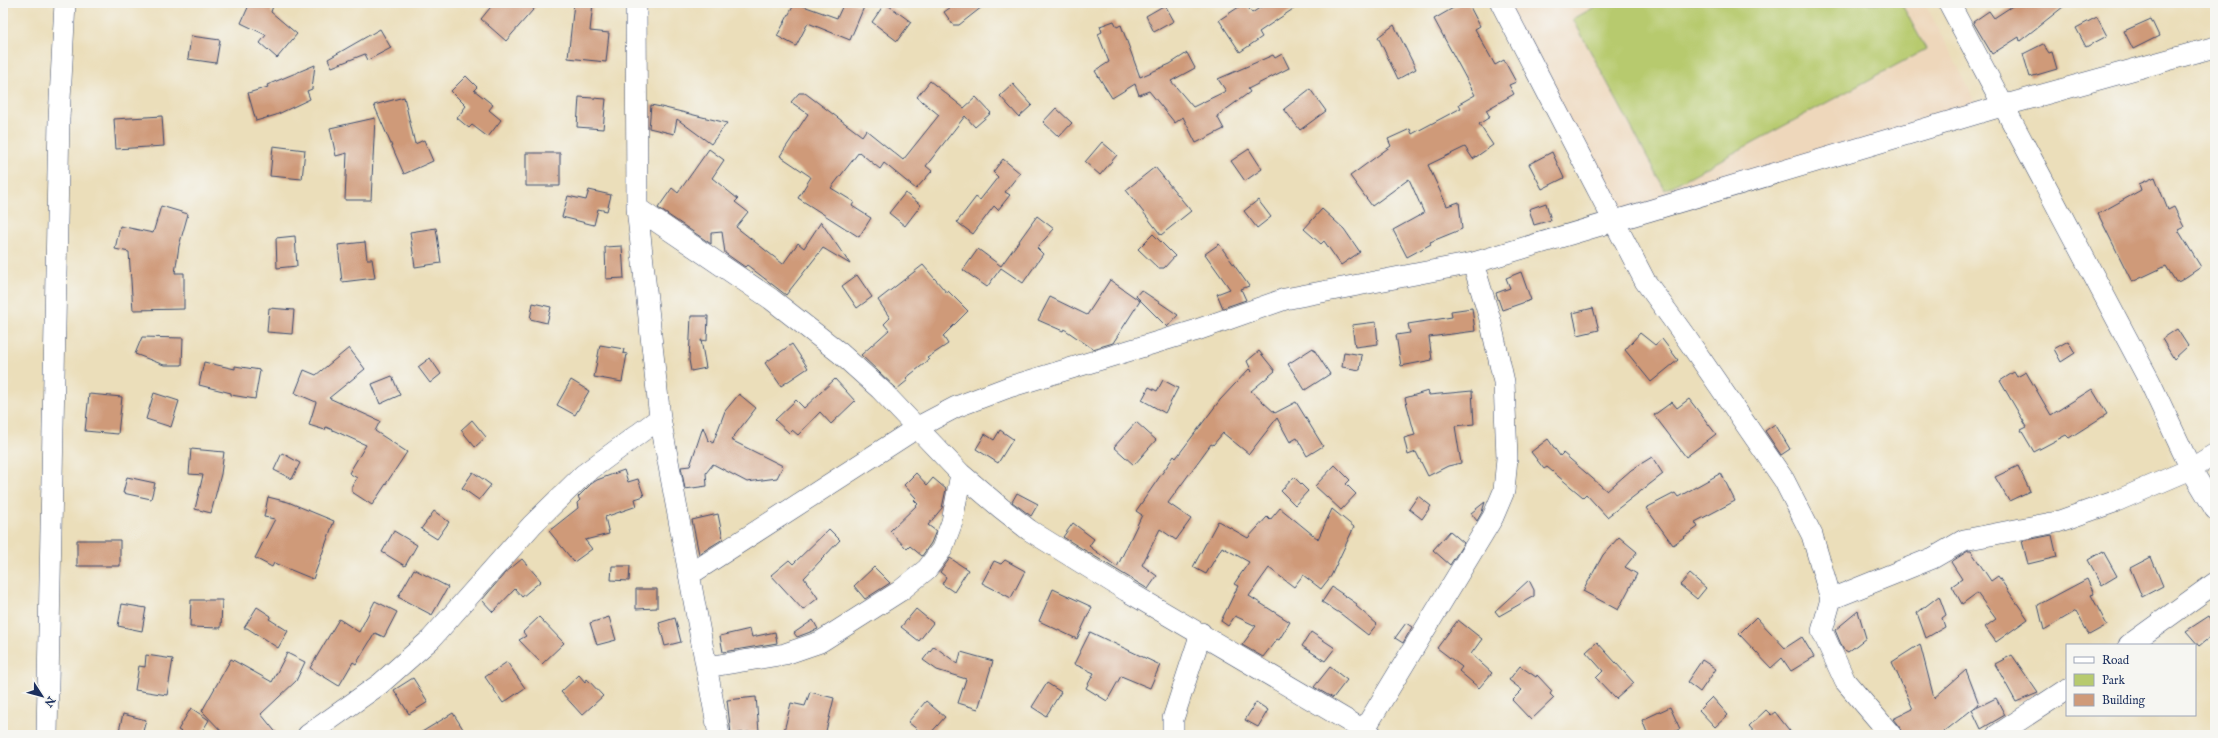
<svg xmlns="http://www.w3.org/2000/svg" width="2218" height="738" viewBox="0 0 2218 738" font-family="'IM FELL English',serif">
	<style>
		.built { fill: #eed7bb }
		.green { fill: #b7ca6e; stroke: #697c66 }
		.building { fill: #cf9a79 }
		.lines { fill: none; stroke-linecap: round; stroke-linejoin: round }
		.minor-casing { stroke: #3a496c; stroke-width: 22 }
		.minor { stroke: #fff; stroke-width: 21 }
	</style>
	<rect width="100%" height="100%" fill="#f6f6f2"/>
	<filter id="ink" filterUnits="userSpaceOnUse"><feTurbulence type="fractalNoise" baseFrequency=".025" numOctaves="2"/><feDisplacementMap in="SourceGraphic" scale="8" xChannelSelector="R" yChannelSelector="G"/><feConvolveMatrix kernelMatrix="1 2 1 2 8 2 1 2 1" color-interpolation-filters="sRGB"/></filter>
	<filter id="wash" filterUnits="userSpaceOnUse"><feTurbulence type="fractalNoise" baseFrequency=".012" numOctaves="4" result="noise"/><feDisplacementMap in="SourceGraphic" scale="16" xChannelSelector="R" yChannelSelector="G"/><feGaussianBlur stdDeviation="0.9" result="paint"/><feColorMatrix in="noise" values="0 0 0 0 0 0 0 0 0 0 0 0 0 0 0 0 0 1.4 0 .05"/><feComposite in="paint" operator="in"/></filter>
	<g filter="url(#wash)">
		<rect width="100%" height="100%" fill="#ebdeba"/>
		<path class="built" d="M1500,3H1925L1981,112L1613,223Z"/>
		<path class="green" d="M1602,3H1901L1926,49L1665,190L1573,19Z"/>
		<g id="blocks">
			<path class="building" d="M250,3H274L271,12L297,34L277,58L260,43L266,35L241,23Z
				M494,3H539L506,41L481,19Z
				M574,3H593L590,31L609,33L606,62L568,58Z
				M795,3L837,18L844,3H853L864,7L850,40L808,23L796,46L777,36Z
				M885,3L911,22L897,41L872,22Z
				M957,3H987L959,25H953L944,12Z
				M1245,3L1252,13L1267,3H1302L1259,32L1262,37L1240,52L1219,20Z
				M1462,3H1468L1480,26L1475,29L1495,65L1504,60L1516,82L1509,85L1514,94L1486,110L1490,117L1479,124L1493,145L1473,159L1465,147L1428,165L1447,206L1459,202L1462,229L1430,242L1431,244L1407,257L1393,230L1424,213L1409,179L1372,206L1350,176L1391,146L1388,139L1410,129L1412,134L1461,108L1459,104L1475,95L1434,19Z
				M2017,3H2068L2020,41L2019,37L1992,54L1973,22L1989,11L1994,18Z
				M1165,5L1174,21L1154,32L1146,16Z
				M2097,17L2107,36L2086,47L2076,28Z
				M2151,19L2159,36L2133,49L2124,31Z
				M1114,21L1117,27L1121,25L1140,77L1170,64L1187,53L1195,68L1171,81L1193,107L1226,91L1218,79L1273,55L1275,58L1282,54L1289,68L1248,89L1250,92L1217,116L1224,129L1196,143L1183,117L1175,123L1149,91L1139,95L1135,84L1112,98L1095,71L1109,62L1098,34L1102,32L1100,26Z
				M1394,25L1416,69L1398,79L1378,37Z
				M380,29L391,48L368,60L365,54L332,67L328,59Z
				M191,36L220,40L216,63L188,59Z
				M2043,44L2049,53L2052,52L2057,69L2030,77L2023,54Z
				M315,65L312,89L307,91L310,99L276,115L256,121L248,93L268,87L267,85Z
				M466,76L477,87L474,90L493,105L489,110L501,120L488,137L472,125L469,128L457,118L466,106L451,91Z
				M930,81L964,108L976,97L991,113L975,127L965,116L926,166L932,171L916,189L884,163L880,169L859,152L831,188L854,202L852,206L871,218L859,237L798,198L811,177L780,156L808,114L791,102L799,93H805L862,136L866,130L903,160L939,115L917,97Z
				M1013,84L1032,105L1019,117L1000,96Z
				M1310,89L1326,111L1300,130L1284,109Z
				M404,97L415,144L424,140L433,161L404,174L374,105Z
				M579,97L606,99L603,129L577,127Z
				M651,105L661,107L727,123L711,144L677,119L674,134L649,128Z
				M1056,108L1072,123L1059,137L1043,122Z
				M162,116L164,146L116,149L114,119Z
				M375,118L371,200H345L347,153L336,156L330,128Z
				M1102,142L1117,155L1100,175L1085,162Z
				M273,146L305,150L302,179L270,176Z
				M709,149L724,160L712,178L738,199L735,202L748,212L736,227L783,264L798,243L804,248L821,222L850,264L823,248L786,295L747,265L745,267L725,253L722,232L711,233V244L658,208L672,188L678,193Z
				M1249,149L1262,169L1245,181L1231,161Z
				M1552,152L1564,178L1542,189L1529,164Z
				M526,153H560V186H526Z
				M1003,159L1020,173L1005,192L1010,195L998,210L994,206L973,234L957,222L976,197L980,200L998,177L993,172Z
				M1155,167L1191,211L1161,235L1126,190Z
				M2155,177L2168,210L2174,207L2184,227L2178,230L2201,267L2180,281L2176,282L2166,266L2132,282L2098,214L2141,190L2139,184Z
				M589,190L611,195L607,211L598,209L594,225L562,217L568,196L586,200Z
				M905,193L921,205L905,226L889,213Z
				M1258,200L1271,217L1257,228L1244,211Z
				M1546,203L1551,220L1534,225L1529,209Z
				M161,206L188,214L179,246L175,273H184V309L133,310L129,252L115,249L120,226L153,233Z
				M1322,209L1344,229L1360,252L1341,265L1324,241L1321,244L1304,229Z
				M1037,216L1054,229L1037,248L1043,254L1023,283L1001,268L987,287L963,270L978,249L1001,266Z
				M436,228L441,263L415,267L410,232Z
				M1153,234L1175,256L1164,268H1158L1138,249Z
				M295,236L297,266L277,268L276,238Z
				M365,242L367,259H372L375,278L342,282L338,245Z
				M1219,244L1249,286L1241,289L1246,300L1223,308L1217,294L1230,289L1205,254Z
				M622,246L624,278L606,279L605,247Z
				M923,265L947,293L948,291L968,311L943,336L948,344L927,358L929,360L906,378L908,380L897,389L861,355L889,330L884,324L890,318L878,300Z
				M1521,272L1531,300L1502,310L1496,293L1510,288L1506,278Z
				M857,275L872,297L857,308L842,286Z
				M1110,280L1140,301L1113,343L1093,349L1064,329L1063,331L1038,320L1050,297L1087,315Z
				M1141,290L1178,315L1167,327L1136,296Z
				M533,303L551,307L547,323L530,319Z
				M269,308L294,310L292,334L267,332Z
				M1472,308L1475,331L1429,337L1432,360L1401,366L1396,335L1410,333L1408,324L1452,317L1451,311Z
				M1593,308L1599,330L1578,335L1573,313Z
				M691,316H708L707,341L701,340L706,368L691,371L689,360Z
				M1376,322L1378,344L1355,347L1352,325Z
				M2177,329L2188,346L2174,359L2162,339Z
				M1640,333L1655,345L1662,339L1678,360L1651,382L1625,350Z
				M142,337L183,338L182,365H164L135,354Z
				M2068,341L2075,353L2061,362L2054,349Z
				M792,344L808,368L781,386L765,363Z
				M600,345L624,349L623,353L627,354L622,382L594,377Z
				M349,348L365,369L329,398L380,421L375,431L407,452L372,505L352,492V486L357,478L349,473L366,445L326,427L325,430L309,425L316,402L295,393L304,370L316,375Z
				M1313,348L1330,374L1305,390L1288,364Z
				M1259,351L1275,371L1251,391L1275,413L1296,402L1323,446L1307,456L1297,438L1290,442L1277,418L1249,454L1223,433L1213,445L1211,444L1168,503L1191,519L1176,540L1160,529L1142,565L1157,576L1148,589L1063,537L1073,523L1094,539L1089,546L1117,567L1142,515L1136,511L1174,456L1176,458L1220,400L1249,369L1252,372L1247,361Z
				M1344,352L1362,355L1360,370L1342,367Z
				M430,358L441,374L430,383L418,367Z
				M204,362L235,369V366L260,370L255,399L231,395V393L199,385Z
				M2014,372L2017,377L2026,372L2051,415L2092,389L2107,414L2069,438L2066,435L2034,452L2021,430L2027,427L2000,381Z
				M392,376L400,395L380,404L372,384Z
				M835,379L855,401L831,424L820,412L798,435L792,430L789,433L775,420L796,400L804,408Z
				M571,380L589,391L575,415L557,405Z
				M1163,380L1178,388L1165,413L1142,400L1149,387L1157,391Z
				M1428,391L1429,395L1472,391L1474,424L1455,426L1461,463L1448,466L1428,476L1416,452L1408,455L1404,438L1415,435L1405,398Z
				M154,393L179,401L171,427L146,419Z
				M89,394L122,397L118,434L85,431Z
				M739,394L756,408L731,440L783,466L777,478L747,482L713,464L706,473L707,486L685,489L681,467L690,466L703,427L708,440L713,443L725,411Z
				M1689,399L1716,434L1686,457L1654,415L1672,402L1677,408Z
				M472,420L486,437L475,447L461,430Z
				M1136,422L1156,440L1134,465L1114,447Z
				M1775,424L1790,449L1781,455L1765,431Z
				M1000,430L1013,439L998,463L976,449L985,434L994,440Z
				M1548,439L1560,456L1563,453L1607,491L1631,470L1652,457L1663,474L1607,517L1586,494L1583,497L1547,467L1544,469L1531,452Z
				M191,449L224,452L221,474L211,513L195,509L203,475L189,474Z
				M282,453L300,463L292,479L274,470Z
				M1335,465L1350,480L1346,484L1356,494L1341,510L1315,486Z
				M2018,466L2030,491L2009,501L1995,477Z
				M624,470L628,482L638,479L644,496L635,499L637,506L605,517L609,534L585,540L592,549L574,562L549,531L578,508L577,503L580,500L578,497L591,484L597,480Z
				M473,472L491,485L479,500L462,488Z
				M916,473L927,485L933,478L946,489L942,508L928,525L936,531L931,543L922,556L910,546L907,549L890,531L918,504L914,500L916,498L904,485Z
				M1721,473L1735,501L1695,522L1698,527L1673,545L1646,508L1675,493L1678,497Z
				M127,477L155,483L151,499L123,493Z
				M1294,477L1308,491L1295,505L1281,491Z
				M1017,493L1038,504L1031,516L1012,502Z
				M1418,496L1431,506L1422,519L1409,509Z
				M268,497L288,502L334,521L313,579L274,563L272,567L255,558L275,519L264,517Z
				M1485,502L1482,512L1477,521L1471,513Z
				M1280,508L1318,539L1332,509L1354,527L1331,576L1321,589L1303,575L1294,587L1269,568L1249,596L1290,622L1279,640L1277,639L1263,657L1242,645L1256,626L1235,616L1228,626L1221,621L1238,586L1234,584L1249,562L1222,547L1206,574L1193,567L1218,521L1248,538L1267,517L1270,520Z
				M434,511L449,522L437,539L421,529Z
				M718,514L723,539L699,554L692,520Z
				M829,529L840,540L804,578L818,598L803,610L771,575L789,560L793,564Z
				M394,531L417,545L405,566L382,552Z
				M1450,531L1464,543L1450,565L1433,550Z
				M2052,535L2057,557L2028,564L2022,541Z
				M1619,537L1637,552L1625,567L1637,574L1618,610L1583,591L1603,555Z
				M77,540H120V566H77Z
				M1968,551H1971L1991,581L1998,576L2028,619L1996,642L1985,627L1996,619L1977,593L1962,604L1952,586L1962,579L1951,562Z
				M2103,551L2117,576L2102,585L2088,560Z
				M2151,557L2163,586L2142,597L2130,568Z
				M950,558L968,570L954,592L942,584L946,577L940,572Z
				M522,559L541,581L522,597L515,589L493,612L482,600L505,573Z
				M1005,560L1025,571L1011,598L982,583L994,561L1001,564Z
				M612,566H630L629,581L611,580Z
				M874,567L890,583L865,599L854,586Z
				M414,569L448,587L432,615L398,597Z
				M1690,574L1706,588L1697,599L1680,585Z
				M2087,579L2094,594L2091,595L2107,625L2089,635L2076,611L2044,630L2038,605Z
				M1529,580L1534,590V596L1499,616L1495,611Z
				M1332,587L1357,604L1356,606L1377,624L1368,635L1341,614L1322,602Z
				M636,589H657V608L636,609Z
				M1053,589L1092,607L1077,639L1039,621Z
				M1939,596L1946,615L1942,618L1945,627L1926,638L1917,613Z
				M191,600H222L221,628L190,627Z
				M375,601L397,612L384,637L375,633L356,664L353,662L339,686L310,668L339,619L359,632Z
				M122,604L146,608L142,631L118,626Z
				M257,607L271,616L269,619L288,631L278,648L247,628H244Z
				M916,609L933,623L919,641L901,627Z
				M1858,611L1866,638L1848,652L1843,649L1835,630Z
				M2209,616L2215,625V633L2199,646L2186,631Z
				M539,617L564,643L542,664L519,640L526,636L523,632Z
				M609,617L616,640L597,645L590,623Z
				M1756,617L1785,648L1802,637L1814,657L1791,671L1782,658L1771,668L1739,634Z
				M675,618L681,642L665,646L659,623Z
				M813,620L818,629L797,637L794,633Z
				M1458,620L1482,639L1471,654L1492,673L1479,688L1459,671L1462,667L1437,648Z
				M1406,623L1412,627L1403,643L1395,638Z
				M750,629L752,637L775,632L777,643L723,652L720,636Z
				M1090,632L1160,665L1150,688L1121,676L1107,701L1086,688L1094,673L1074,664Z
				M1311,632L1335,648L1325,661L1302,646Z
				M1597,642L1634,683L1616,699L1596,678L1603,671L1586,652Z
				M1920,644L1934,698L1966,670L1979,704L1940,735H1903L1900,728L1893,719L1913,709L1892,662Z
				M934,646L958,664L961,652L993,661L978,709L958,703L966,679L937,670L923,660Z
				M287,653L305,662L296,681L261,714L278,735H225L202,711L231,659L272,682Z
				M146,655L173,659L167,695L135,690L139,666L145,667Z
				M2012,655L2038,693L2016,702L1995,664Z
				M1702,660L1716,669L1700,692L1687,682Z
				M507,662L525,688L503,703L485,677Z
				M1520,666L1536,677L1537,675L1552,691L1550,694L1554,698L1531,720L1512,700L1522,690L1509,680Z
				M1330,667L1347,680L1333,698L1314,687Z
				M579,675L585,682L587,679L603,696L582,715L561,692Z
				M413,678L428,702L409,714L394,690Z
				M1047,683L1061,692L1046,716L1032,707Z
				M810,692L834,698L825,735H783L791,703L805,706Z
				M756,697L759,731L731,734L727,700Z
				M1712,697L1728,715L1715,727L1699,710Z
				M1996,698L2005,715L1981,729L1972,710Z
				M926,701L945,717L929,735H924L908,722Z
				M1256,702L1268,710L1258,727L1245,720Z
				M1670,707L1680,729L1667,735H1648L1642,720Z
				M191,708L209,720L200,735H187L178,730Z
				M1766,710L1771,715L1775,712L1793,735H1757L1749,726Z
				M453,713L463,729L453,735H417Z
				M123,714L146,720L142,735H118Z"/>
		</g>
	</g>
	<g filter="url(#ink)">
		<use href="#blocks" fill-opacity="0" stroke="#3a496c" stroke-width="1"/>
		<g class="lines">
			<defs>
				<path id="minor" d="M636,3L637,208L660,418L719,735
					M1501,3L1645,281L1687,339L1784,480L1812,535L1831,599L1822,631L1845,681L1891,735
					M1949,3L2150,382L2191,469L2215,509
					M637,208L771,299L840,353L880,389L961,474L1001,508L1029,530L1127,591L1372,735
					M689,575L918,427L956,407L1009,387L1194,331L1285,299L1473,263L2002,106L2215,47
					M1831,599L1933,558L1964,540L2057,522L2114,502L2191,469L2215,454
					M2129,645L2215,583
					M707,667L785,654L820,642L900,591L927,569L942,549L952,522L961,474
					M1364,730L1493,517L1504,491L1507,458L1504,382L1490,319L1473,263
					M47,735L59,119L65,3
					M308,735L380,684L431,639L532,525L583,475L660,418
					M1173,735V719L1201,633
					M1997,735L2067,689"/>
			</defs>
			<use href="#minor" class="minor-casing"/>
			<use href="#minor" class="minor"/>
		</g>
	</g>
	<rect width="2218" height="738" fill="none" stroke="#f6f6f2" stroke-width="16"/>
	<rect x="2066" y="644" width="130" height="72" fill="#f6f6f2" stroke="#9ea6b7"/>
	<rect x="2074" y="657" width="20" height="6" fill="#ffffff" stroke="#9ea6b7"/>
	<text x="2102" y="664" font-size="12" fill="#1b2f5e">Road</text>
	<rect x="2074" y="674" width="20" height="12" fill="#b7ca6e" stroke="#9ea6b7"/>
	<text x="2102" y="684" font-size="12" fill="#1b2f5e">Park</text>
	<rect x="2074" y="694" width="20" height="12" fill="#cf9a79" stroke="#9ea6b7"/>
	<text x="2102" y="704" font-size="12" fill="#1b2f5e">Building</text>
	<g transform="translate(42 696) rotate(126)" stroke="#f6f6f2" stroke-width="3" paint-order="stroke">
	<path d="M0-3L7 15L0 10L-7 15Z" fill="#1b2f5e"/>
	<text y="-6" font-size="11" font-weight="bold" text-anchor="middle" fill="#1b2f5e">N</text>
	</g>
</svg>
